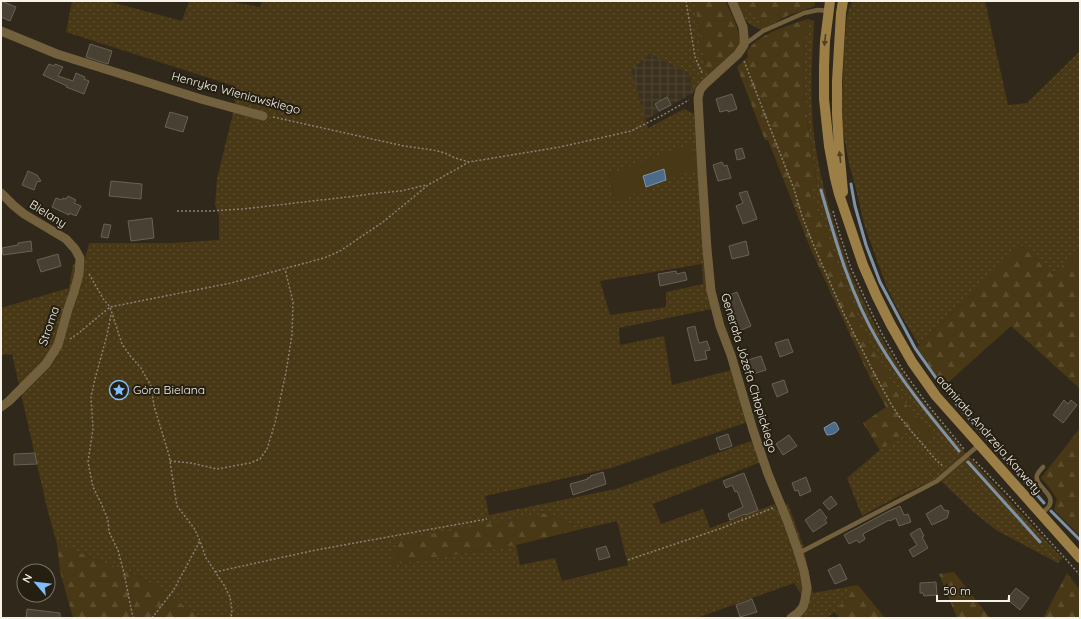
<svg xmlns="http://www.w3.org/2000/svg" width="1081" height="619" viewBox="0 0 1081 619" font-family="Quicksand,sans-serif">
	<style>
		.industrial { fill: url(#industrial-grid) }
		.grass { fill: url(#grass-dots); fill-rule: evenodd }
		.forest { fill: url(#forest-firs) }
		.garden { fill: #493815 }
		.water { fill: #4c6b8b; stroke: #7f93a7 }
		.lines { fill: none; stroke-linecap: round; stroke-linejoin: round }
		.stream { stroke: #7f93a7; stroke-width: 3 }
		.building { fill: #484133; stroke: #696253 }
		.path { stroke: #878176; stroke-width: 1.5; stroke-dasharray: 2 2; stroke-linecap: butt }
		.service { stroke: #73613e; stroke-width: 4.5 }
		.minor { stroke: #73613e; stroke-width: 9 }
		.secondary { stroke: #9c7f46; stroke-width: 10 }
		.oneway { fill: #4f4124 }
		.labels { text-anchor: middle; stroke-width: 4; stroke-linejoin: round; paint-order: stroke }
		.street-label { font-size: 12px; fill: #f6f1e9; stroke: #251f12 }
		.poi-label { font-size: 12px; fill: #f6f1e9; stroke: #251f12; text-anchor: start }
	</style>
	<defs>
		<pattern id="industrial-grid" width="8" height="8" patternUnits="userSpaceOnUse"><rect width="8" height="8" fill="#3b311e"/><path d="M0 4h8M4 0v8" fill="none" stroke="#4e4534"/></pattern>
		<pattern id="grass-dots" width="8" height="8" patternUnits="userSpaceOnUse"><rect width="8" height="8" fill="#493815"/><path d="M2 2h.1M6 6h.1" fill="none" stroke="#5b4c2c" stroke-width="1.8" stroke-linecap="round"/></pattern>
		<pattern id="forest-firs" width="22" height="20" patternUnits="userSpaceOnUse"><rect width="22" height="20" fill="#493815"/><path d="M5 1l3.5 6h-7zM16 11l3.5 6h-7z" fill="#5b4c2c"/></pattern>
	</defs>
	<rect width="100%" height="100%" fill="#2f281b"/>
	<path class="industrial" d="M650,54L690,74L693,93L645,120L631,70Z"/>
	<path class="grass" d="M72,1H107L182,21L189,1H227L260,7L262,1H693L695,5L704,60L710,75L700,83L693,93L690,74L650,54L631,70L648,128L684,109L694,114L698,176L708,292L712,309L619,328L620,345L664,336L672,385L732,370L748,422L611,468L485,496L489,515L616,489L754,440L761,462L653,504L661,524L703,509L710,528L775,504L777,510L788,504L803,545L813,593L858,585L834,612L827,618H800L808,605L794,583L697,618H202L143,578L57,544L47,508L12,354L1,355V308L69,288L73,264L85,260L89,243H173L219,240V215L215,205L217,179L235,105L234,86L66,32ZM628,168L615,201L609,174ZM702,264L703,284L666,292V307L610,315L600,281ZM547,513L582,529L617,521L628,565L562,581L555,558L520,565L516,545L390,565Z
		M852,1H985L1008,105L1027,103L1080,51V252L1052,274L1022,246L919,345L899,312L886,285L864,224L855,185L849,164L842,124V94L844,53L847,15Z
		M746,9L760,16L761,30L748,23L741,14Z
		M808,19L814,21C813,50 810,80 812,110C813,144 821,178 830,210C836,231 843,252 850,272C854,282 859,291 863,300C880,338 904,379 930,411C971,462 1018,509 1062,558L1058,563L996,530L971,510L938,478L899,496L862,516L847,478L880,450L914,427L934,436L921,422L901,398L871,347L852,304L833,252L809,188L817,183C808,129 798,74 808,19Z"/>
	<path class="forest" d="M693,1H725C731,13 746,39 736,51C729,60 718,67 710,75L704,60L695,5Z
		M735,1H815V6L787,16L761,30L760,16L746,9L741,14Z
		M808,19C798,75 808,129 817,184L809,188L833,252L852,304L871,347L901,398L921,422L934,436L926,442L914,427L880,450L863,423L886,407L871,380L811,250L768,140H765L737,67L748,57L747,52C756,34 790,25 808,19Z
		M1022,246L1052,274L1080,252V389L1011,326L942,388L914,350Z
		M1080,428V536L1054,510L1057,499L1049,487L1041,478Z
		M547,513L582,529L516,545L390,565L398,540Z
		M57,544L143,578L202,618H73L60,571Z
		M954,572L990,618H957L939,574Z
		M1067,573L1080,590V618H1043Z
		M858,585L885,618H840L834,612Z"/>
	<path class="garden" d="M693,144L695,170L615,201L609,174Z"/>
	<path class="water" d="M664,169L666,180L646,187L643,176Z
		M834,422L836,423L839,429C837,433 832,435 827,435L825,431L824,428Z"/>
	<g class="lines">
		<path class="stream" d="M851,184L855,206L866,245L880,282L915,348L936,378L959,407L1044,503
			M821,190C836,243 851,296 879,343C902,382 931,417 959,451
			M968,462L1040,542
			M1051,511L1080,540"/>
	</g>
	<path class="building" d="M1,1L16,7L10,21L1,17Z
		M90,44L112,51L108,64L86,57Z
		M49,64L54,66L55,64L63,67L58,76L73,81L76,73L85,77L84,79L89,81L84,94L66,87L67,86L43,75Z
		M732,94L737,109L728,112V110L720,112L716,99Z
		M667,97L671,105L659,111L655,104Z
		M170,112L188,117L183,132L165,127Z
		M742,148L745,158L737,160L735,150Z
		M722,162L724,166L727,165L731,178L718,181L713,165Z
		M28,171L37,175L41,181L37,182L34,190L22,185Z
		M111,181L142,184L141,199L109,196Z
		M747,191L757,219L743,224L736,206L743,203L739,193Z
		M68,196L76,200L74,203L81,206L76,216L69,213V215L52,207L56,198L62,200L63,198L66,199Z
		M152,218L154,238L131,241L128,221Z
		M104,224L111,225L108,238L101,237Z
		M31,241L32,251L3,255L2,248L18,245V243Z
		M746,241L749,255L732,259L729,246Z
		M58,254L61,266L41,272L37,260Z
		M676,271L677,274L685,272L687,280L660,286L658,274Z
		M737,292L751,326L739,331L737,325H735L725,297Z
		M695,326L699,343L707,341L710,350L705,351L707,359L695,361L687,328Z
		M788,339L793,352L780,357L775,343Z
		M761,356L766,370L753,374L748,360Z
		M784,380L788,392L777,397L772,384Z
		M1064,400L1068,404L1071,400L1077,405L1063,423L1053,415Z
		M728,434L732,446L720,450L716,438Z
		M789,435L797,446L783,455L776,444Z
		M35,453L37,464L14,465V454Z
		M603,472L606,484L573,495L570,484L588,479L587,478L591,477L590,476Z
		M744,473L758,510L746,515L745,514L730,520L728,514L743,507L737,491L735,492L732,485L726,488L723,481Z
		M806,477L811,491L800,496L798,490L795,491L792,483Z
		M831,496L837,504L829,510L823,503Z
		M941,505L944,510L949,511L947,518L932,525L926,514Z
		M900,506L904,515L908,514L911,522L899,526L896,518L890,521L889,520L863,534L865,539L859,543L857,540L849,544L844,535L889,511Z
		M820,509L827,518L825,520L827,523L813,532L805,520Z
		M920,528L924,536L922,537L928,548L913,557L909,550L917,545L910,534Z
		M606,546L610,557L599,560L596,549Z
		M840,564L847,579L835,584L828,570Z
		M936,582L937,595L924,596L923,593H920V583Z
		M1016,588L1029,598L1020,610L1007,599Z
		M752,599L757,612L740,617L736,605Z
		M27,609L60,613V618H26Z"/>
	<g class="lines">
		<path class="path" d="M686,1L695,57L702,73
			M744,61L794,189L802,216L814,246L843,312L874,373L891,404L899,416L912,432L936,460L944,467
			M273,117L404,146L433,150L445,153L455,158L469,162
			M177,211H210L243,209L356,196L378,193L401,191L426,185
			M833,211L840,235L851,268L867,303L881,332L902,369L927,404L964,449
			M89,274L104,300L110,307L122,344L131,357L141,368L151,386L154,406L169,455L177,506L194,528L200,541L206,558L224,585L230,597L232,610L231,618
			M111,315L107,335L95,379L91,397L93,429L88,462L93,487L101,503L108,520L109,532L118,550L124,573L133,618
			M70,339L80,332L110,307L231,283L324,258L340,251L383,222L428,185L469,162L560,147L631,131L661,116L689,100
			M973,459L1010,497L1080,575
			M170,461L191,463L217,469L250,463L260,459L267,449L275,423L286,372L292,335L293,302L285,269
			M628,560L722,528L773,508
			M215,572L316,550L487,519
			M152,618L173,591L200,541"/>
		<path class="service" d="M744,45L763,31L804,13L818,10L829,11
			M1041,514C1044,511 1049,508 1050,504C1054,493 1034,486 1037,475C1038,473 1041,469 1043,467
			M799,553L937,481L979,445"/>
		<path class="minor" d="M732,1L743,27L744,37V45L738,54L704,85L700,90L698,98L702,173L707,249L711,291L720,326L731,355L753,430L768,474L787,520L797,548L804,571L807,588L805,600L803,607L798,613L791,618
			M1,31L57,54L201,99L263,116
			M1,193L13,205L24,214L66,239L75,249L80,258L79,274L74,292L68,309L58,345L46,364L9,401L1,407"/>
		<path class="secondary" d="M830,1L825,41L824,67V99L829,146L835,178L839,194L863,265L877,297L891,325L912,362L936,396L1080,558
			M843,1L841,13L837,81V114L839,147L843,192"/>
	</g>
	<defs><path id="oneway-solid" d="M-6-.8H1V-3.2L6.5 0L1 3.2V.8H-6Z"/></defs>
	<g class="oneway">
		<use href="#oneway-solid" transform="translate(825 40) rotate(96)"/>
		<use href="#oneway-solid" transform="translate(840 157) rotate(-96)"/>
	</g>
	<defs>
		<symbol id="sight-ring" viewBox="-11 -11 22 22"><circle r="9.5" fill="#251f12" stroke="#80bdfa" stroke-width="1.5"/><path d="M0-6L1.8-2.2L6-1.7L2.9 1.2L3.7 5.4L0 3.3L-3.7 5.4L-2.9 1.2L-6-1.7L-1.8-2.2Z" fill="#80bdfa"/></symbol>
	</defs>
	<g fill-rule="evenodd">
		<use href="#sight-ring" x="108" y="379" width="22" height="22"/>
	</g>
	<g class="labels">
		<g class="street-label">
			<text transform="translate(236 93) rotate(15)" y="4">Henryka Wieniawskiego</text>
			<text transform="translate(48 214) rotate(32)" y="4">Bielany</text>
			<text transform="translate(49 326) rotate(-71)" y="4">Stroma</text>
			<text transform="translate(749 373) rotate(73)" y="4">Generała Józefa Chłopickiego</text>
			<text transform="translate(989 435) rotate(49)" y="4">admirała Andrzeja Karwety</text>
		</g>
		<g class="poi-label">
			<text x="133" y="394">Góra Bielana</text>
		</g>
	</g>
	<rect width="1081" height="619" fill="none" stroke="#f6f1e9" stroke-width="4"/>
	<g transform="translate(36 583) rotate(298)"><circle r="19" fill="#251f12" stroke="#797368"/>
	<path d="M0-3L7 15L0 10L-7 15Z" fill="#80bdfa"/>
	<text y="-6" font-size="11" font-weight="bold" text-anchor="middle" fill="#f6f1e9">N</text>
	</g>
	<path d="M937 595v6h72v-6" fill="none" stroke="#f6f1e9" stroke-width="2"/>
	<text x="943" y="595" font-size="12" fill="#f6f1e9" stroke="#251f12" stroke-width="3" paint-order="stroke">50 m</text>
</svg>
